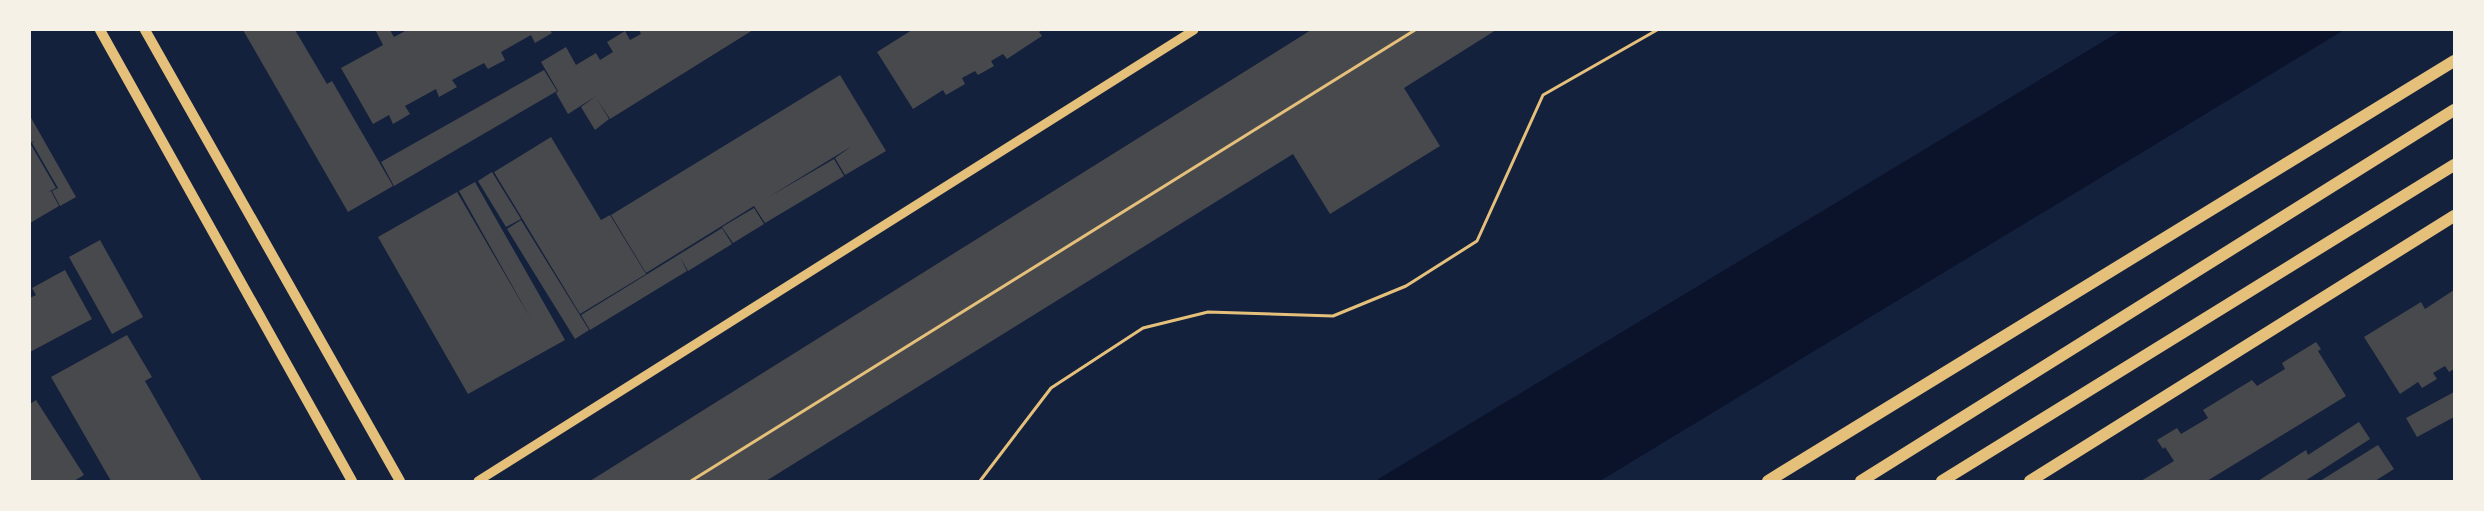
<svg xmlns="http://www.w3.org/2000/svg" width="2484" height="511" viewBox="0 0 2484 511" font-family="Bitter,serif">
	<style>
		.water { fill: #0b132b }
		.building { fill: #48494c }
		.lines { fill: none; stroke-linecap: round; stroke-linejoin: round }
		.path { stroke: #e5c07b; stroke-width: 3 }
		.tertiary { stroke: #e5c07b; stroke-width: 9 }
		.secondary { stroke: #e5c07b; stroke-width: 10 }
		.primary { stroke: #e5c07b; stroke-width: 12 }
	</style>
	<rect width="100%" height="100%" fill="#14213d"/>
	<path class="water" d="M2122,30H2344L1600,481H1375Z"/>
	<path class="building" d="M243,30H295L327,84L332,81L393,186L348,212Z
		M378,30H390L394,37L407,30H550L552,33L535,43L531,35L501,52L505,60L488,69L484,63L452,80L457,87L439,97L436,89L405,106L410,114L393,124L389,115L373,124L341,68L383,45L376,31Z
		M639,30H753L610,119L597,99L609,119L595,130L581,107L596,96L568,114L556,93L558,91L541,62L566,47L576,65L596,53L600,60L613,52L607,42L625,31L630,40L641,34Z
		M912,30H1043L1039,32L1042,36L1007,59L1003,54L991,61L994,66L978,75L975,71L962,78L965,84L946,95L943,90L913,109L877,52Z
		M1311,30H1496L1404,88L1440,146L1330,214L1293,154L766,481H590Z
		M544,70L557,91L394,186L381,162Z
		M840,75L886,151L845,175L835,158L852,146L767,198L834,159L844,176L765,223L754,206L646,273L611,215Z
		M30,116L76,197L60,206L52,191L58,188L32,143L35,141L30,143L56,188L48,192L51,191L59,206L30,223Z
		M551,137L601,220L610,215L646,274L580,314L494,172Z
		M492,172L521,219L506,227L478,181Z
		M475,182L565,340L468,394L378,237L457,192L531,319L459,191Z
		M754,208L764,224L733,243L722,227Z
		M521,220L589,330L575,339L507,229Z
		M722,228L732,244L688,271L680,257L687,271L590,330L581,315Z
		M100,240L143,317L112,334L69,257Z
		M65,270L92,319L30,352V298L36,295L32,288Z
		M2454,290V369L2449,372L2445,366L2433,373L2437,379L2422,388L2418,382L2400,394L2364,337L2421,302L2425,309Z
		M127,335L152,377L145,381L202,481H111L51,377Z
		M2316,342L2321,349L2318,351L2346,396L2207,481H2141L2174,461L2165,447L2163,449L2157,440L2177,428L2181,434L2208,418L2203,410L2252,380L2257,386L2285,369L2282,363Z
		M2454,392V417L2417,437L2406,418Z
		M36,400L84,475L74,481H30V404Z
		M2359,422L2370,439L2305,481H2258L2306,450L2308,455Z
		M2378,445L2394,469L2375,481H2320Z"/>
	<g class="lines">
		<path class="path" d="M691,481L1415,30
			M980,481L1051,388L1143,328L1208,312L1333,316L1406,286L1477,241L1543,95L1657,30"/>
		<path class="tertiary" d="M478,481L1194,30"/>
		<path class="secondary" d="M100,30L352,481
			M145,30L400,481"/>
		<path class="primary" d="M1768,481L2454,61
			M1861,481L2454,110
			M1942,481L2454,165
			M2030,481L2454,216"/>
	</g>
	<rect width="2484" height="511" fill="none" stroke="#f6f1e7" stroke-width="62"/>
</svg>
